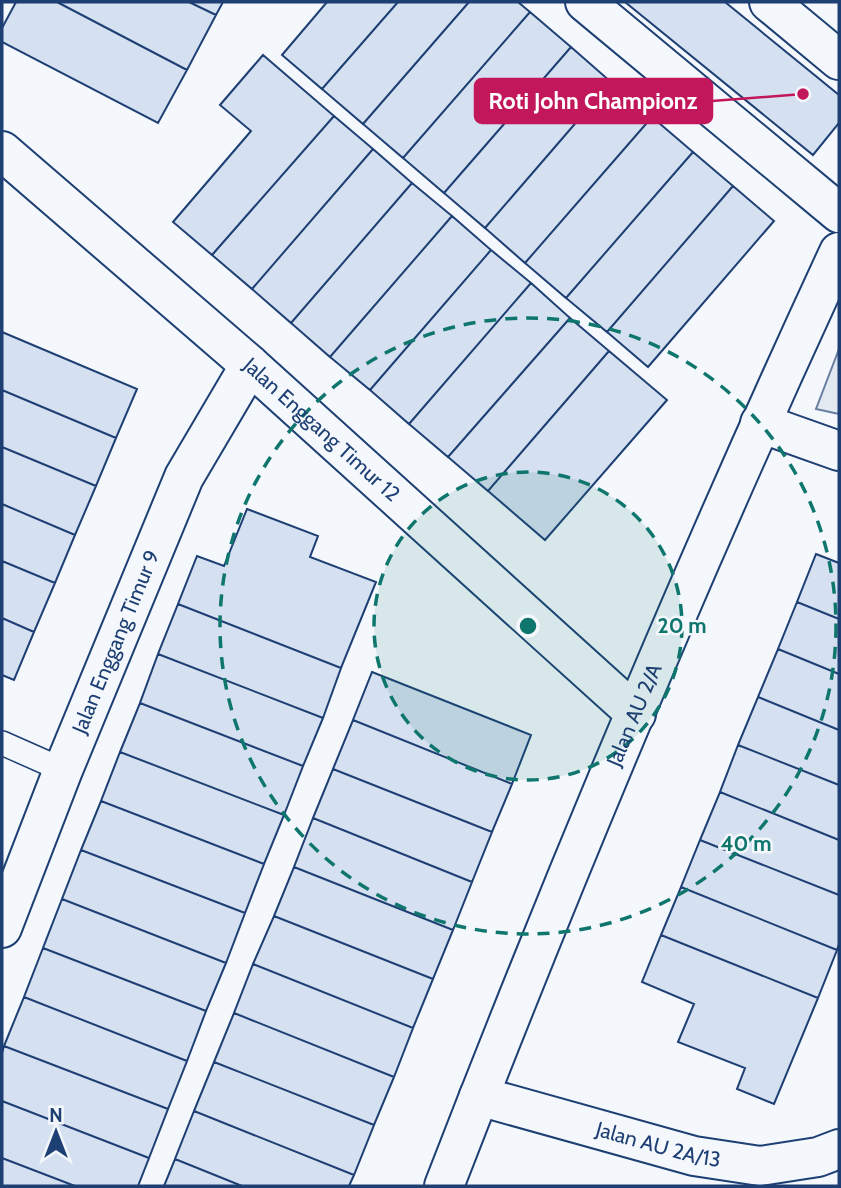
<svg xmlns="http://www.w3.org/2000/svg" width="841" height="1188" viewBox="0 0 841 1188" font-family="Cabin,sans-serif">
	<style>
		.green { fill: #e3e9f0; stroke: #687fa3; stroke-width: 2 }
		.building { fill: #d5e0f0; stroke: #1d3f73; stroke-width: 2 }
		.lines { fill: none; stroke-linecap: round; stroke-linejoin: round }
		.service-casing { stroke: #1d3f73; stroke-width: 26 }
		.minor-casing { stroke: #1d3f73; stroke-width: 42 }
		.tertiary-casing { stroke: #1d3f73; stroke-width: 42 }
		.service { stroke: #f4f7fb; stroke-width: 23 }
		.minor { stroke: #f4f7fb; stroke-width: 38 }
		.tertiary { stroke: #f4f7fb; stroke-width: 38 }
		.ring { fill: none; stroke: #0f766e; stroke-width: 3.5; stroke-dasharray: 12 9 }
		.labels { text-anchor: middle; stroke-width: 5; stroke-linejoin: round; paint-order: stroke }
		.street-label { font-size: 21px; fill: #1d3f73; stroke: #f4f7fb }
		.centre { fill: #0f766e; stroke: #f4f7fb; stroke-width: 3.5 }
		.ring-label { font-size: 21px; text-anchor: middle; font-weight: bold; fill: #0f766e; stroke: #f4f7fb; stroke-width: 5; stroke-linejoin: round; paint-order: stroke }
		.leader { fill: none; stroke: #c2185b; stroke-width: 2.5 }
		.callout-dot { fill: #c2185b; stroke: #f4f7fb; stroke-width: 2.5 }
		.callout { fill: #c2185b; stroke: #c2185b; stroke-width: 2.5 }
		.callout-label { font-size: 23px; text-anchor: middle; font-weight: bold; fill: #fff }
	</style>
	<rect width="100%" height="100%" fill="#f4f7fb"/>
	<path class="green" d="M839,349V414L816,409Z"/>
	<path class="building" d="M16,2H57L187,70L158,123L2,42V28Z
		M57,2H189L216,15L187,70Z
		M189,2H223L216,15Z
		M327,2H398L322,89L282,55Z
		M398,2H469L363,124L322,89Z
		M469,2H518L530,12L403,158L363,124Z
		M625,2H725L839,95V123L813,155Z
		M530,12L571,47L444,193L403,158Z
		M571,47L611,82L485,228L444,193Z
		M263,55L334,116L212,255L173,222L251,131L220,105Z
		M611,82L652,117L525,263L485,228Z
		M334,116L373,149L252,289L212,255Z
		M652,117L693,152L566,298L525,263Z
		M373,149L412,183L291,323L252,289Z
		M693,152L733,186L607,332L566,298Z
		M412,183L452,216L330,357L291,323Z
		M733,186L774,221L648,367L607,332Z
		M452,216L491,250L370,390L330,357Z
		M491,250L531,283L409,424L370,390Z
		M531,283L570,318L448,457L409,424Z
		M570,318L609,351L488,491L448,457Z
		M2,332L137,389L116,438L2,390Z
		M609,351L667,400L545,540L488,491Z
		M2,390L116,438L96,486L2,447Z
		M2,447L96,486L75,535L2,504Z
		M2,504L75,535L55,583L2,561Z
		M247,509L318,536L310,557L376,582L341,668L178,604L197,556L224,566Z
		M816,554L839,563V619L797,602Z
		M2,561L55,583L34,632L2,618Z
		M797,602L839,619V674L778,649Z
		M178,604L341,668L323,718L158,654Z
		M2,618L34,632L14,680L2,675Z
		M778,649L839,674V730L758,697Z
		M158,654L323,718L303,766L140,703Z
		M372,672L531,735L512,784L353,720Z
		M758,697L839,730V785L738,745Z
		M140,703L303,766L284,815L120,752Z
		M353,720L512,784L492,832L333,769Z
		M738,745L839,785V840L720,792Z
		M120,752L284,815L264,864L101,801Z
		M333,769L492,832L472,882L313,818Z
		M720,792L839,840V895L700,840Z
		M101,801L264,864L245,913L81,850Z
		M313,818L472,882L453,930L294,867Z
		M700,840L839,895V944L837,950L681,887Z
		M81,850L245,913L226,963L62,899Z
		M294,867L453,930L433,979L274,916Z
		M681,887L837,950L818,998L661,935Z
		M62,899L226,963L206,1011L43,948Z
		M274,916L433,979L413,1028L253,964Z
		M661,935L818,998L774,1104L737,1089L745,1068L678,1042L694,1004L642,982Z
		M43,948L206,1011L187,1061L24,997Z
		M253,964L413,1028L394,1077L234,1013Z
		M24,997L187,1061L168,1109L4,1046Z
		M234,1013L394,1077L374,1125L214,1062Z
		M4,1046L168,1109L149,1158L2,1101V1053Z
		M214,1062L374,1125L354,1175L194,1111Z
		M2,1101L149,1158L138,1186H75L2,1158Z
		M194,1111L354,1175L349,1186H242L175,1159Z
		M2,1158L75,1186H2Z
		M175,1159L242,1186H164Z"/>
	<g class="lines">
		<defs>
			<path id="service" d="M2,743L63,770"/>
			<g id="minor">
				<path d="M585,2L839,213"/>
				<path id="s1" d="M2,151L250,365L636,714"/>
				<path d="M760,423L839,451"/>
				<path id="s2" d="M2,928L63,770L184,477L250,365"/>
				<path id="s3" d="M479,1096L694,1156L760,1166L818,1157L839,1149"/>
			</g>
			<g id="tertiary">
				<path d="M769,2L839,60"/>
				<path id="s4" d="M444,1186C566,871 697,558 839,252"/>
			</g>
		</defs>
		<use href="#service" class="service-casing"/>
		<use href="#minor" class="minor-casing"/>
		<use href="#tertiary" class="tertiary-casing"/>
		<use href="#service" class="service"/>
		<use href="#minor" class="minor"/>
		<use href="#tertiary" class="tertiary"/>
	</g>
	<circle cx="528" cy="626" r="154" fill="#0f766e" fill-opacity=".12"/>
	<g class="ring">
		<circle cx="528" cy="626" r="154"/>
		<circle cx="528" cy="626" r="308"/>
	</g>
	<g class="labels">
		<g class="street-label">
			<text dy="7" stroke="none"><textPath href="#s1" startOffset="424">Jalan Enggang Timur 12</textPath></text>
			<text dy="7" stroke="none"><textPath href="#s2" startOffset="308">Jalan Enggang Timur 9</textPath></text>
			<text dy="7" stroke="none"><textPath href="#s4" startOffset="508">Jalan AU 2/A</textPath></text>
			<text dy="7" stroke="none"><textPath href="#s3" startOffset="186">Jalan AU 2A/13</textPath></text>
		</g>
	</g>
	<circle cx="528" cy="626" r="10" class="centre"/>
	<g class="ring-label">
		<text x="682" y="633">20 m</text>
		<text x="746" y="851">40 m</text>
	</g>
	<path class="leader" d="M803 94L712 101"/>
	<circle class="callout-dot" cx="803" cy="94" r="7"/>
	<rect class="callout" x="475" y="79" width="237" height="44" rx="7"/>
	<g class="callout-label">
		<text x="593" y="109">Roti John Championz</text>
	</g>
	<rect width="841" height="1188" fill="none" stroke="#1d3f73" stroke-width="7"/>
	<g transform="translate(56 1132)" stroke="#f4f7fb" stroke-width="5" paint-order="stroke">
	<path d="M0-5L12 26L0 18L-12 26Z" fill="#1d3f73"/>
	<text y="-10" font-size="19" font-weight="bold" text-anchor="middle" fill="#1d3f73">N</text>
	</g>
</svg>
